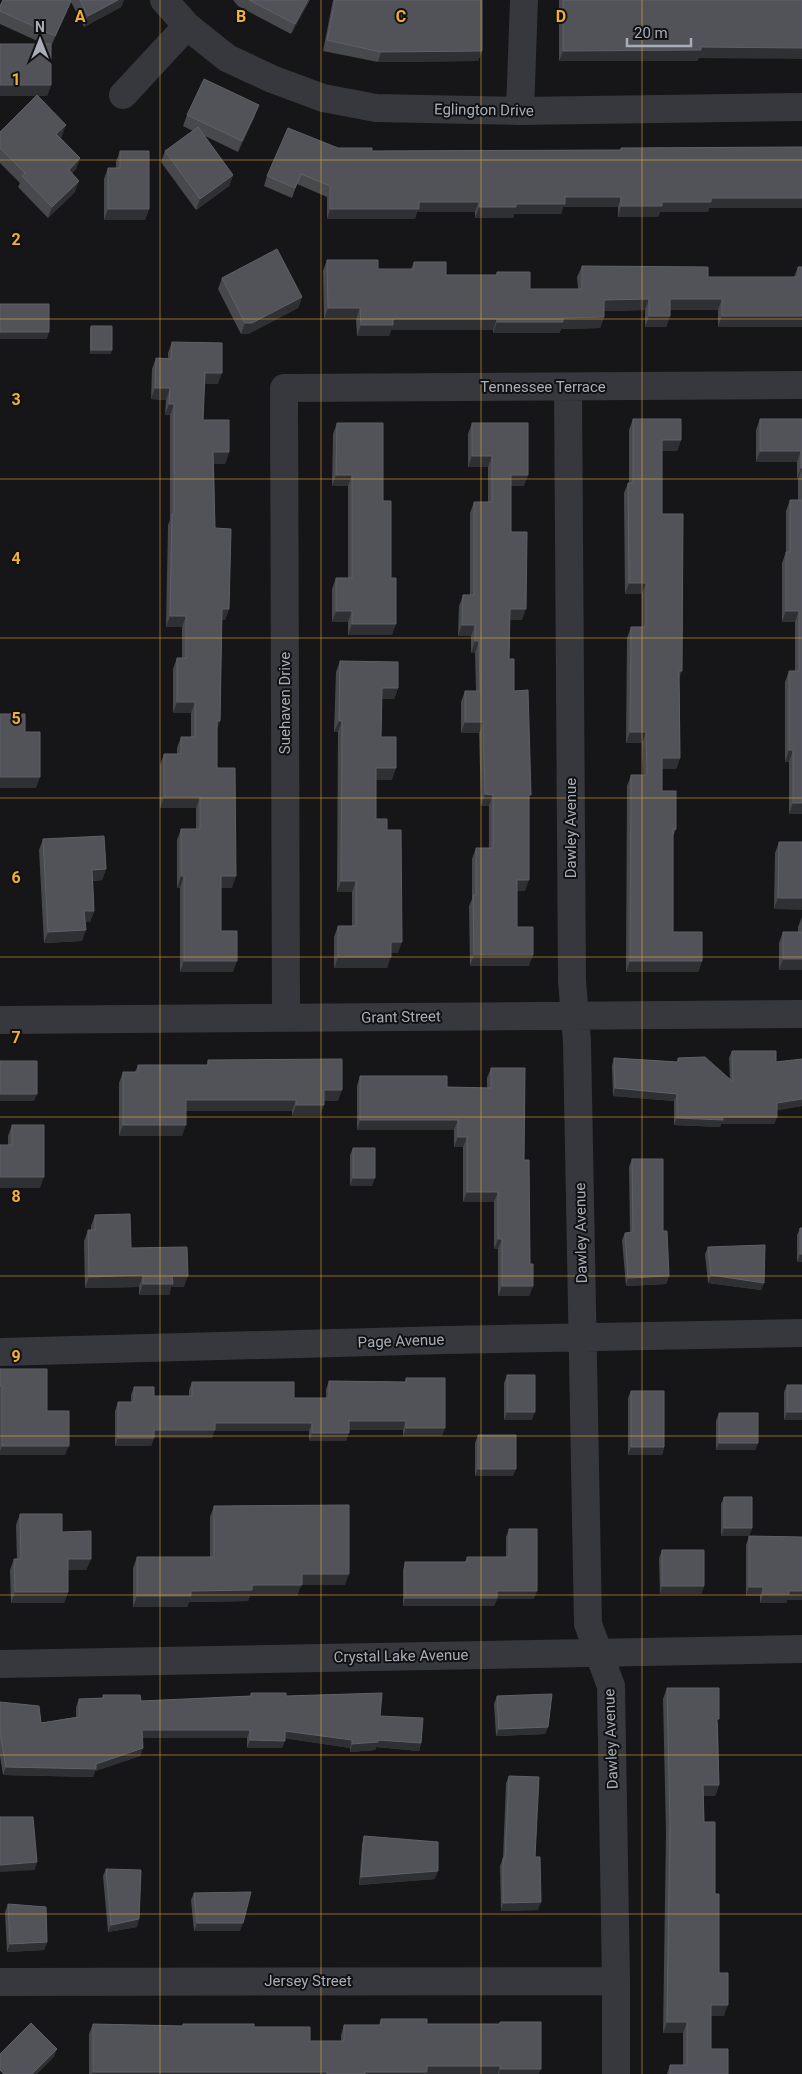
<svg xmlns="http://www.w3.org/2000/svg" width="802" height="2074" viewBox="0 0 802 2074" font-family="Roboto,sans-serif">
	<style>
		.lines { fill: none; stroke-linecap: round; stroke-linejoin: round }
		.minor { stroke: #37383d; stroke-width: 28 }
		.wall { fill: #47494d }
		.shaded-wall { fill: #2f3033 }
		.building { fill: #525359; stroke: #5f6168 }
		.grid { fill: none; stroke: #f2b134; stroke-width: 1; stroke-opacity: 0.55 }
		.labels { text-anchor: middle; stroke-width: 4; stroke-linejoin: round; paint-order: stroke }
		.street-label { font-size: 15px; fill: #a8adb8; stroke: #111113 }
		.grid-label { font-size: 16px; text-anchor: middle; font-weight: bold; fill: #f2b134; stroke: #111113; stroke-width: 4; stroke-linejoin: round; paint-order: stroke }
	</style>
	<rect width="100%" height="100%" fill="#161618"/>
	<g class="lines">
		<path class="minor" d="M164,0L187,26L227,58L272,79L323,98L376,108L520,111L802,107
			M123,95L187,26
			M520,111L524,0
			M568,387L572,981L577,1042L588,1624L611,1686L616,1981V2074
			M286,1018L284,388L802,385
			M0,1020L802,1014
			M0,1352L446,1340L802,1333
			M0,1664L802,1649
			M0,1982L616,1981"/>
	</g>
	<path class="wall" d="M3,0H124L121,7L84,27L71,2L51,46V85L47,96H38L62,136L60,137L80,158L76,169L72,173L75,192L48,218L18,187L20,183L0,163V132L36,96H0L44,44L0,24V6Z
		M233,0H310L291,34L238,6Z
		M333,0H482V51L478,61L378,62L323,51Z
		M559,0H802L699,58L697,61H559Z
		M187,115L255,116L238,152L205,136L233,175L229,186L196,210L161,162L165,151L193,131L183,126Z
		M338,148L372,151L620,150L621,148L802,208H709L708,212H660L658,217H618V207H563L561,214H514L513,218H475V212H417L415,219H327V197L297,184L292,198L264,186L267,176Z
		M120,151L149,209L145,220H104V179L108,168H116V162Z
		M327,260L378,269H411L414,262L446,275H496L497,272L530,289H578L577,277L582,266L708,277H794L798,267L802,327H718V310H670V316L666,327H645V310L604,311V317L600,328L561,329L559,333H493V330H391L389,336H357L356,319H324L323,271Z
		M222,278L302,297L298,308L248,334H241L218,289Z
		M91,326L111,354H90V330Z
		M172,342L218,384H204L203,420L229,452L225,464H214L215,528L229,609L225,620H222L220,721L217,729V768L232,888H221V931L233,972H180V888H177V840L181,829H196V808H160V765L164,754H177V748L181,737H191V713H173V669L177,658H182V627H166L168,525L170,520V415H165L166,400L151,399L152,369L156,358H168V353Z
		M633,419L681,440L677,451H662V514L679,679L680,758L676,769H662V791L676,829L673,836V932L702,961L698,972H626L627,786L631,775H643L642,743H626L627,638L631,627H642V594H625L624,493L628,483H629V430Z
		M760,419H802V814H789V762H785V682L789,671H795V622H782V563L786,552V511L790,500H798V479H797V462H756V430Z
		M337,423L383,501L391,578L392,635H348V622H332V589L336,578H348V486H332L333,434Z
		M472,423L524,486H511V532L522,620H510L509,659L514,691L529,799L525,891H517V927L529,966H470L469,906L472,899V859L476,848H489V806H481L479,733H461V702L465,691H476L475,653H471V636H458L459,606L463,595H470V513L474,502H488V467H468V434Z
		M340,661L398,688L394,699H382L381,737L392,780H376V819L387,830L398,953H391L387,968H334V937L338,926H352V892H337L338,732H334L336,672Z
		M43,839L106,869L102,880L93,881L94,911L90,922H85L82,941L44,943L39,850Z
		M779,842H802L774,909L775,853Z
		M802,917V970H779V943L783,932H798V927Z
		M732,1051L776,1062L802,1059V1106L777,1110V1117L774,1124H721L720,1127L674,1125V1101L613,1096L612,1066L614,1058L677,1062L678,1058L730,1079L729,1058Z
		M208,1060L338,1101H324L320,1116H292V1111H186L182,1136H119V1083L123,1072H135L138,1065H207Z
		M491,1068L524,1160L530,1264L533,1286L529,1296H498V1249H494V1202H463V1147H454V1130H357V1086L360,1076L447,1087L487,1088V1078Z
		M12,1125L40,1188H0L8,1145V1136Z
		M353,1148L372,1186H350V1155Z
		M632,1159L663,1231L669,1276L666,1284L626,1286L622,1240L625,1233H630L629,1167Z
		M95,1215L131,1248L184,1287H171L169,1295H139V1287L85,1288L84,1241L88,1230H91V1226Z
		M800,1228H802V1262H797V1235Z
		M708,1247L764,1283L761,1290L708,1283L705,1254Z
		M0,1369L47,1411L65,1455H0Z
		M507,1375L532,1420H504V1383Z
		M406,1378L442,1436H403V1430H349L346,1441H309V1431H214L212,1438H154L151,1446H115V1411L118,1402H131V1395L134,1387L154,1396H189V1390L192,1382L294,1398H326V1389L329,1381L405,1382Z
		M787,1385L802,1420H784V1392Z
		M631,1391L664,1447L662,1455H628V1398Z
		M719,1413L758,1443L755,1450H716V1421Z
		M478,1435L513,1476H475V1443Z
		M724,1497L752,1528L749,1536H721V1504Z
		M214,1506L345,1585H301L297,1596H250L248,1601L189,1602L187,1607H133V1568L137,1557H210V1517Z
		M20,1514L62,1532L91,1559L86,1570H68V1592L64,1603H11L10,1570L14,1559H17L16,1525Z
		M509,1529L534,1599H497L494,1606H403V1570L405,1562H465L467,1557H506V1537Z
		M749,1536L802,1600H787L786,1603H760V1596H746V1545Z
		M662,1550L704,1586L701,1594H660L659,1558Z
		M667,1688L718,1723L719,1785L715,1796H703L704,1822L715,1894L719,1973L724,2016H711V2049L728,2074H667L670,2065H683V2033H663L666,1833L663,1699Z
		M251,1693L286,1696L380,1716L421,1743L419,1751L376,1747L375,1750L350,1752V1748L285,1738L282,1748H247V1738H142L143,1748L140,1756L95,1771L93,1777L3,1775L0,1756V1702L41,1723L76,1717V1707L79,1699L102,1698L103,1695L141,1701L250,1696Z
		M497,1696L548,1727L545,1734L496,1736L494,1704Z
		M509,1776L535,1857L538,1910L501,1911L500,1866L503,1858L506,1783Z
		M364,1836L435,1879L359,1885L362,1844Z
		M106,1869L137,1927L108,1932L103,1876Z
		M194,1893L240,1931H194L191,1900Z
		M8,1904L47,1942L44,1950L7,1952L5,1912Z
		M381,2019L427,2024H499L500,2022L539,2074H89V2034L93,2024L182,2026L183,2024L254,2027L310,2041H341V2035L344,2025H379Z"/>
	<path class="shaded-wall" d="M118,0H124L121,7L84,27L88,16Z
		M308,0H310L291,34L295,24Z
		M71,1L67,12L51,47L55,36Z
		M701,47L802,48V59L699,58L697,61H559L563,51Z
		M482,51L478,61L378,62L381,52Z
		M0,85H51L47,96H0Z
		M259,105L255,116L238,152L242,141Z
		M66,125L62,136L52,145L56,134Z
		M80,158L76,169L65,181L69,170Z
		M233,175L229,186L196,210L200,199Z
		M79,181L75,192L48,218L52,207Z
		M565,197H621L618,207H563L561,214H514L513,218H475L479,207L516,204Z
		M711,198H802V208H709L708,212H660L658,217H618L621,206Z
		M419,202H479L475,212H417L415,219H327L330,209Z
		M108,209H149L145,220H104Z
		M302,297L298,308L248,334H241L245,323Z
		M649,299L645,310L600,311L604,300Z
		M670,299H722L718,310H666Z
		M328,308H360L356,319H324Z
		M649,316H670L666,327H645Z
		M722,316H802V327H718Z
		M604,317L600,328L561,329L559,333H493L497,322L563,318Z
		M393,319H497L493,330H391L389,336H357L361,325Z
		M0,332H49L47,339H0Z
		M91,350H112L111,354H90Z
		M205,373H222L218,384H201Z
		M155,388H170L166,400L151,399Z
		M169,404H174L170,415H165Z
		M662,440H681L677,451H658Z
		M760,451H801L797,462H756Z
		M213,452H229L225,464H209Z
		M472,456H492L488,467H468Z
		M801,468H802V469L798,479H797Z
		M336,475H352L348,486H332Z
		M511,475H528L524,486H507Z
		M629,583H646L642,594H625Z
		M222,609H229L225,620H218Z
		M510,609H526L522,620H506Z
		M336,611H352L348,622H332Z
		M786,611H799L795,622H782Z
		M170,616H186L182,627H166Z
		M352,624H396L392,635H348Z
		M462,625H475L471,636H458Z
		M475,641H479L475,653H471Z
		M679,671H682L678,682Z
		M382,688H398L394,699H378Z
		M177,702H195L191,713H173Z
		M217,721H220L216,732Z
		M339,721H342L338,732H334Z
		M465,722H483L479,733H461Z
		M630,732H646L642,743H626Z
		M789,750H793L789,762H785Z
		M662,758H680L676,769H658Z
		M376,768H396L392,780H372Z
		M0,777H40L36,788H0Z
		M485,794L493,795L489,806H481Z
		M164,797H200L196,808H160Z
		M793,803H802V814H789Z
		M106,869L102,880L88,881L92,870Z
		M181,876H184L180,888H177Z
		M221,876H236L232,888H217Z
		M517,880H529L525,891H513Z
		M341,881H356L352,892H337Z
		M778,898H802V910L774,909Z
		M84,911H94L90,922H80Z
		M86,930L82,941L44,943L48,932Z
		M391,942H402L398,953H387Z
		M474,955H533L529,966H470Z
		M338,957H391L387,968H334Z
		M783,959H802V970H779Z
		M184,961H237L233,972H180Z
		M630,961H702L698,972H626Z
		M615,1088L677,1094L674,1101L613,1096Z
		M324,1090H342L338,1101H320Z
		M0,1094H37L34,1101H0Z
		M802,1099V1106L774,1111L777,1103Z
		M186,1100H296L292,1111H182Z
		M296,1105H324L320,1116H292Z
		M723,1117H777L774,1124H721L720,1127L674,1125L677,1118Z
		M360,1120H458L454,1130H357Z
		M123,1125H186L182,1136H119Z
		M458,1137H467L463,1147H454Z
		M0,1177H44L40,1188H0Z
		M353,1178H375L372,1186H350Z
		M467,1192H498L494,1202H463Z
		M498,1239H502L498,1249H494Z
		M800,1254H802V1262H797Z
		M143,1275L139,1287L85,1288L89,1277Z
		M711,1275L764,1283L761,1290L708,1283Z
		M172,1276H188L184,1287H171L169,1295H139L143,1284Z
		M669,1276L666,1284L626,1286L628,1278Z
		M502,1286H533L529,1296H498Z
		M507,1412H535L532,1420H504Z
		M787,1412H802V1420H784Z
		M349,1421H406L403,1430H346Z
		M215,1423H312L309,1431H214L212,1438H154L151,1446H115L118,1438L154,1430Z
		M406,1428H445L442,1436H403Z
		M312,1433H349L346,1441H309Z
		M719,1443H758L755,1450H716Z
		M2,1446H69L65,1455H0V1451Z
		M631,1447H664L662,1455H628Z
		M478,1469H516L513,1476H475Z
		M724,1528H752L749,1536H721Z
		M68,1559H91L86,1570H64Z
		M302,1574H349L345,1585H301L297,1596H250L248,1601L189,1602L187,1607H133L137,1596L252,1585Z
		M662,1586H704L701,1594H660Z
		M749,1587H763L760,1596H746Z
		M497,1591H537L534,1599H497L494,1606H403L405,1598Z
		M789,1591H802V1600H787L786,1603H760L763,1594Z
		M15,1592H68L64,1603H11Z
		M548,1727L545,1734L496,1736L499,1729Z
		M142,1730H250L247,1738H139Z
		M285,1731L352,1740L350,1748L282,1738Z
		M250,1740L285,1741L282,1748H247Z
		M378,1740L421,1743L419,1751L376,1747L375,1750L350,1752L352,1744Z
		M143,1748L140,1756L95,1771L93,1777L3,1775L6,1767L96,1764Z
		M703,1785H719L715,1796H699Z
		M37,1862L35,1870L0,1872V1865Z
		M438,1871L435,1879L359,1885L361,1877Z
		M541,1902L538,1910L501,1911L503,1903Z
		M139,1919L137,1927L108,1932L111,1925Z
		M197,1923H243L240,1931H194Z
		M47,1942L44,1950L7,1952L10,1944Z
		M711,2005H728L724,2016H707Z
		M667,2022H687L683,2033H663Z
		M57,2049L54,2057L37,2074H32Z
		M427,2066H500L498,2074H364L365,2072Z
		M500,2069H541L539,2074H499Z
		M93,2072H327L326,2074H92Z"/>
	<path class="building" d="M3,0H69L71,1L55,36L0,11V6Z
		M80,0H118L88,16Z
		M249,0H308L295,24Z
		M335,0H482V51L381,52L327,40Z
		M563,0H802V48L701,47V50L563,51Z
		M0,44H51V85H0Z
		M204,79L259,105L242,141L187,115Z
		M37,95L66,125L56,134L80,158L69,170L79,181L52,207L22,176L25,173L0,148V132Z
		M198,127L233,175L200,199L165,151Z
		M288,128L338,148H372V151L621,150V148L802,147V198H711V202H662V206H621V197H565V204H516V207H479V202H419V209H330V186L301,174L295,188L267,176Z
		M120,151H149V209H108V168H120Z
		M277,249L302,297L252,323H245L222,278Z
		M327,260H378V269H414V262H446V275H497V272H530V289H582V266L708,267V277H798V267H802V316H722V299H670V316H649V299L604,300V317L563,318V322H497V319H393V325H361L360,308H328Z
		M0,304H49V332H0Z
		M91,326H112V350H91Z
		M172,342L222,343V373H205L203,420H229V452H213L215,528L231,529L229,609H222L220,721H217V768H235L236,876H221V931H237V961H184V876H181V829H200V797H164V754H181V737H195V702H177V658H186V616H170L172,514H174V404H169L170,388H155L156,358L171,359Z
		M633,419H681V440H662V514H683L682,671H679L680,758H662V791H676V829H673V932H702V961H630L631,775H647L646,732H630L631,627H646V583H629L628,483H633Z
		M760,419H802V468H801V451H760Z
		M337,423H383V501H391V578H396V624H352V611H336V578H352V475H336Z
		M472,423H528V475H511V532H527L526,609H510L509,659H514V691L528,690L531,795H529V880H517V927H533V955H474L473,895H476V848H493V795L485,794L483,722H465V691H480L479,641H475V625H462L463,595H474V502H492V456H472Z
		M790,500H802V803H793V750H789V671H799V611H786V552H790Z
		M340,661L398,662V688H382L381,737H396V768H376V819H387V830H401L402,942H391V957H338V926H356V881H341L342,721H339Z
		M0,714H25V732H40V777H0Z
		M104,836L106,869L92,870L94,911H84L86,930L48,932L43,839Z
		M779,842H802V898H778Z
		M783,932H802V959H783Z
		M732,1051H776V1062L802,1059V1099L777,1103V1117H723V1120L677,1118V1094L615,1088L614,1058L678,1062V1058L705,1057L733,1082Z
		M342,1059V1090H324V1105H296V1100H186V1125H123V1072H138V1065H208V1060Z
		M0,1061H37V1094H0Z
		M491,1068H525L524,1160H529L530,1264H533V1286H502V1239H498V1192H467V1137H458V1120H360V1076H447V1087L491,1088Z
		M12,1125H44V1177H0V1145H12Z
		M353,1148H375V1178H353Z
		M632,1159H663V1231H667L669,1276L628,1278L625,1233L633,1232Z
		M130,1214L131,1248L187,1247L188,1276H172L173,1284H143V1275L89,1277L88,1230H95V1215Z
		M800,1228H802V1254H800Z
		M765,1245L764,1283L711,1275L708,1247Z
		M0,1369H47V1411H69V1446H2V1386H0Z
		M507,1375H535V1412H507Z
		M406,1378H445V1428H406V1421H349V1433H312V1423H215V1430H154V1438H118V1402H134V1387H154V1396H192V1382H294V1398H329V1381L406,1382Z
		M787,1385H802V1412H787Z
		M631,1391H664V1447H631Z
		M719,1413H758V1443H719Z
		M478,1435H516V1469H478Z
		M724,1497H752V1528H724Z
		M349,1505V1574H302V1585H252V1590L191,1591V1596H137V1557H214V1506Z
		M20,1514H62V1532L91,1531V1559H68V1592H15L14,1559H21Z
		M509,1529H537V1591H497V1598H405V1562H467V1557H509Z
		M749,1536L802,1537V1591H789V1594H763V1587H749Z
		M662,1550H704V1586H662Z
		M667,1688H719V1719H717L719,1785H703L704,1822H715V1894H719V1973H728V2005H711V2049H728V2074H670V2065H687V2022H667L670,1822Z
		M251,1693H286V1696L382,1693L380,1716L423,1718L421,1743L378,1740V1742L352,1744V1740L285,1731V1741L250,1740V1730H142L143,1748L96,1764V1769L6,1767L0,1733V1702L39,1706L41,1723L79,1717V1699L104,1698L103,1695H140L141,1701L251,1696Z
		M552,1694L548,1727L499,1729L497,1696Z
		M509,1776L539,1777L535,1857H540L541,1902L503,1903V1858H505Z
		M0,1817H33L37,1862L0,1865Z
		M364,1836L438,1842V1871L361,1877Z
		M106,1869L141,1870L139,1919L111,1925Z
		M251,1892L243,1923H197L194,1893Z
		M8,1904L46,1907L47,1942L10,1944Z
		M381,2019H427V2024H500V2022H541V2069H500V2066H427V2072H365V2074H327V2072H93V2024L183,2026V2024H254V2027H310V2041H344V2025H381Z
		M31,2023L57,2049L32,2074H4L0,2070V2054Z"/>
	<path class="grid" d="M160,0V2074M321,0V2074M481,0V2074M642,0V2074M0,160H802M0,319H802M0,479H802M0,638H802M0,798H802M0,957H802M0,1117H802M0,1276H802M0,1436H802M0,1595H802M0,1755H802M0,1914H802"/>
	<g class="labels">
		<g class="street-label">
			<text transform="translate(484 110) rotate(1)" y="5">Eglington Drive</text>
			<text x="543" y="392">Tennessee Terrace</text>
			<text transform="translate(285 703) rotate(-90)" y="5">Suehaven Drive</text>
			<text transform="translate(571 828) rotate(-90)" y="5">Dawley Avenue</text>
			<text transform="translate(401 1017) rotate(-1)" y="5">Grant Street</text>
			<text transform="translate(581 1233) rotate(-91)" y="5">Dawley Avenue</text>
			<text transform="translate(401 1341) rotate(-2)" y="5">Page Avenue</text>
			<text transform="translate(401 1656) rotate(-1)" y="5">Crystal Lake Avenue</text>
			<text transform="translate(611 1739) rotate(-92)" y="5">Dawley Avenue</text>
			<text x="308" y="1986">Jersey Street</text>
		</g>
	</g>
	<g class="grid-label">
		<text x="80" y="22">A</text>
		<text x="241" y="22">B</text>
		<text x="401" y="22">C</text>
		<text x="561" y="22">D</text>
		<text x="16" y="85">1</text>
		<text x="16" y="245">2</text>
		<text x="16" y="405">3</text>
		<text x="16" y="564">4</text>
		<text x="16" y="724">5</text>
		<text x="16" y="883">6</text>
		<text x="16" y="1043">7</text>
		<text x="16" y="1202">8</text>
		<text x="16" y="1362">9</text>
	</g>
	<g transform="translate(40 40)" stroke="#111113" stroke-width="4" paint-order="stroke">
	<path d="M0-4L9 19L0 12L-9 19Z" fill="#a8adb8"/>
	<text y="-8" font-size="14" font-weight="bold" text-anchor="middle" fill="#a8adb8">N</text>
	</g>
	<path d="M627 38v8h64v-8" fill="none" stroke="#a8adb8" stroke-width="2.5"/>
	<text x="634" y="38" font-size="15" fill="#a8adb8" stroke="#111113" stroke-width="4" paint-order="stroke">20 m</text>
</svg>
